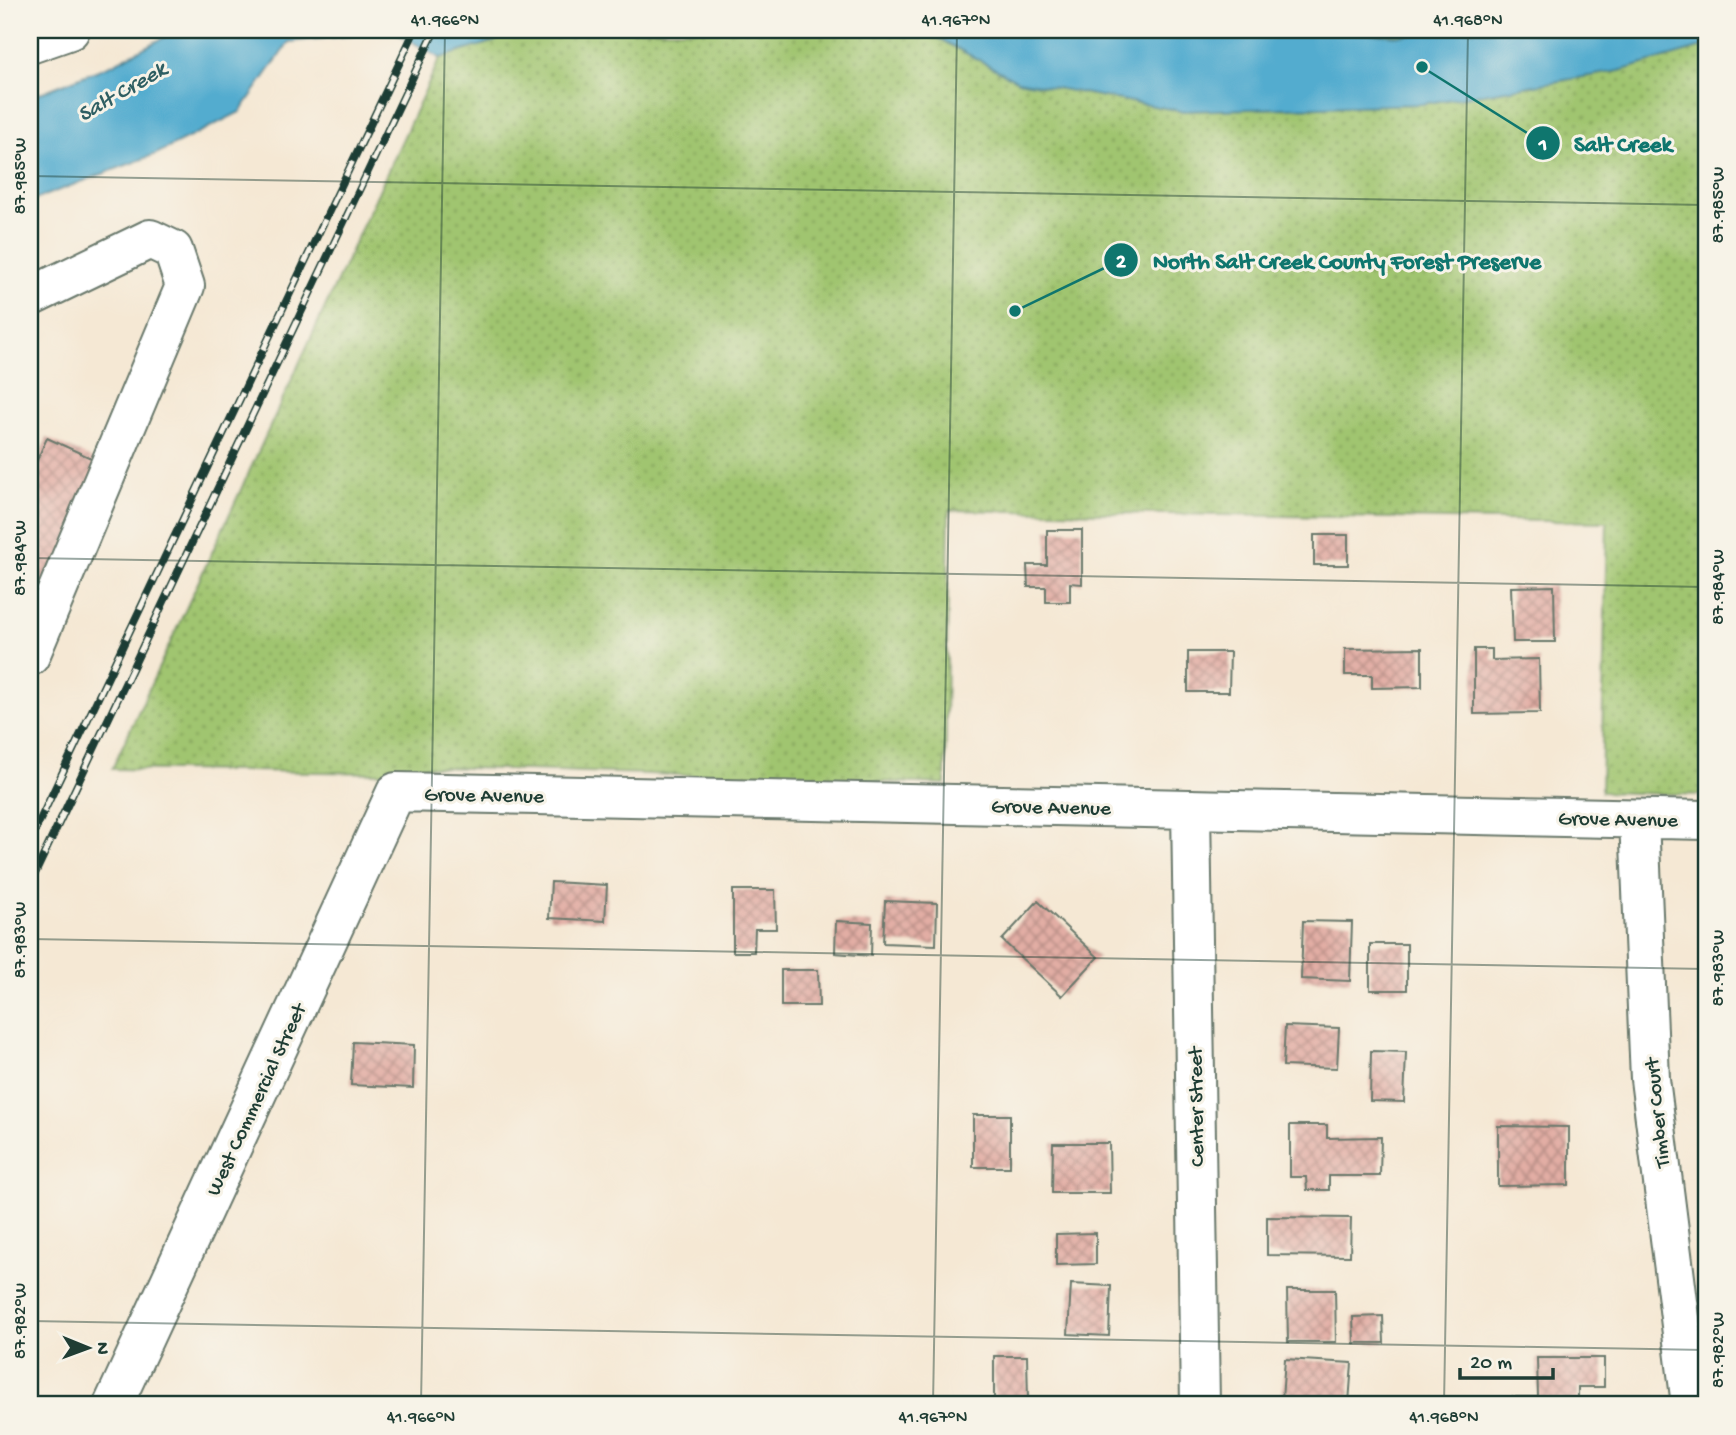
<svg xmlns="http://www.w3.org/2000/svg" width="1736" height="1435" viewBox="0 0 1736 1435" font-family="'Gochi Hand',sans-serif">
	<style>
		.forest { fill: url(#forest-crowns); stroke: #50744b; stroke-width: 2 }
		.park { fill: url(#park-dots); stroke: #608152; stroke-width: 2 }
		.water { fill: #52accf; stroke: #387482; stroke-width: 2 }
		.building { fill: url(#building-cross-hatch) }
		.lines { fill: none; stroke-linecap: round; stroke-linejoin: round }
		.minor-casing { stroke: #6a796c; stroke-width: 42 }
		.minor { stroke: #fff; stroke-width: 38 }
		.rail-casing { stroke: #1f3d34; stroke-width: 8 }
		.rail { stroke: #f7f3e8; stroke-width: 5; stroke-dasharray: 16; stroke-linecap: butt }
		.ticks { fill: none; stroke: #1f3d34; stroke-width: 2; stroke-opacity: 0.45 }
		.labels { text-anchor: middle; stroke-width: 6; stroke-linejoin: round; paint-order: stroke }
		.street-label { font-size: 21px; fill: #1f3d34; stroke: #f7f3e8 }
		.water-label { font-size: 23px; font-style: italic; fill: #2e5e62; stroke: #f7f3e8 }
		.leader { fill: none; stroke: #0f766e; stroke-width: 2.5 }
		.callout-dot { fill: #0f766e; stroke: #f7f3e8; stroke-width: 2.5 }
		.mark-label { font-size: 21px; text-anchor: middle; font-weight: bold; fill: #fff }
		.callout-label { font-size: 23px; text-anchor: middle; font-weight: bold; fill: #0f766e; stroke: #f7f3e8; stroke-width: 6; stroke-linejoin: round; paint-order: stroke }
		.neatline { fill: none; stroke: #1f3d34; stroke-width: 2.5 }
		.ticks-label { font-size: 18px; text-anchor: middle; fill: #1f3d34 }
	</style>
	<defs>
		<pattern id="forest-crowns" width="20" height="18" patternUnits="userSpaceOnUse" patternTransform="scale(1.75)"><rect width="20" height="18" fill="#80aa62"/><path d="M2 6a3 3 0 1 1 6 0M12 15a3 3 0 1 1 6 0" fill="none" stroke="#688c52"/></pattern>
		<pattern id="park-dots" width="8" height="8" patternUnits="userSpaceOnUse" patternTransform="scale(1.75)"><rect width="8" height="8" fill="#a0c56f"/><path d="M2 2h.1M6 6h.1" fill="none" stroke="#82a15c" stroke-width="1.8" stroke-linecap="round"/></pattern>
		<pattern id="building-cross-hatch" width="8" height="8" patternUnits="userSpaceOnUse" patternTransform="scale(1.75)"><rect width="8" height="8" fill="#e2ada4"/><path d="M0 0l8 8M0 8l8-8" fill="none" stroke="#b78e86"/></pattern>
	</defs>
	<rect width="100%" height="100%" fill="#f7f3e8"/>
	<filter id="ink" filterUnits="userSpaceOnUse"><feTurbulence type="fractalNoise" baseFrequency=".0143" numOctaves="2"/><feDisplacementMap in="SourceGraphic" scale="14" xChannelSelector="R" yChannelSelector="G"/><feConvolveMatrix kernelMatrix="1 2 1 2 8 2 1 2 1" color-interpolation-filters="sRGB"/></filter>
	<filter id="wash" filterUnits="userSpaceOnUse"><feTurbulence type="fractalNoise" baseFrequency=".00686" numOctaves="4" result="noise"/><feDisplacementMap in="SourceGraphic" scale="28" xChannelSelector="R" yChannelSelector="G"/><feGaussianBlur stdDeviation="1.57" result="paint"/><feColorMatrix in="noise" values="0 0 0 0 0 0 0 0 0 0 0 0 0 0 0 0 0 1.4 0 .05"/><feComposite in="paint" operator="in"/></filter>
	<g filter="url(#wash)">
		<rect width="100%" height="100%" fill="#f5e8d4"/>
		<path class="forest" d="M1321,30H1459L1398,36Z"/>
		<path class="park" d="M511,30H923L1018,81L1181,111L1422,104L1619,71L1706,46V795L1601,792L1607,522L949,510L945,784L406,766L385,773L112,769L440,58L495,41Z"/>
		<path class="water" d="M178,30H511L495,41L440,58L393,31L289,42L240,112L156,154L30,201V97L111,65Z
			M923,30H1321L1398,36L1459,30H1706V46L1619,71L1422,104L1181,111L1018,81Z"/>
		<g id="blocks">
			<path class="building" d="M47,438L102,463L40,601L30,597V475Z
				M1047,530H1082V584L1070,583V602H1046V587H1028L1027,565H1047Z
				M1314,535H1348V565H1314Z
				M1554,586L1555,642H1513L1511,587Z
				M1422,648V687L1372,688V675H1345V649Z
				M1474,649H1492V660L1539,659L1540,713L1474,714Z
				M1188,652H1230L1229,692H1188Z
				M551,882L607,885L605,921L549,918Z
				M733,890H775L776,929H755L754,952H733Z
				M885,901L937,903L936,945L883,943Z
				M1038,901L1098,957L1062,996L1002,940Z
				M836,921L872,923L871,956L835,953Z
				M1303,921L1352,922L1350,981L1301,979Z
				M1370,944H1407V990H1370Z
				M781,970H818L819,1006H781Z
				M1285,1026L1339,1028L1337,1068L1283,1066Z
				M353,1042L414,1045L413,1088L351,1085Z
				M1371,1051L1406,1052L1404,1102L1370,1101Z
				M973,1115H1010V1167H973Z
				M1290,1125H1327V1138L1381,1137L1380,1176H1329V1190H1307L1306,1177H1290Z
				M1498,1126L1569,1127V1185L1498,1186Z
				M1053,1143H1109L1110,1193H1052Z
				M1267,1217L1351,1218L1350,1256L1267,1255Z
				M1096,1233V1264L1056,1265V1234Z
				M1071,1284L1111,1286L1109,1336L1068,1334Z
				M1287,1290H1335L1336,1342H1288Z
				M1383,1316L1384,1343H1354L1353,1317Z
				M994,1356H1027L1028,1400L994,1401Z
				M1537,1358H1604V1387H1578V1405H1491V1397H1538Z
				M1285,1359L1352,1363L1349,1403L1282,1399Z"/>
		</g>
	</g>
	<g filter="url(#ink)">
		<use href="#blocks" fill-opacity="0" stroke="#6a796c" stroke-width="2"/>
		<g class="lines">
			<defs>
				<path id="minor" d="M30,44L70,30
					M30,297L150,239L173,250L185,286L30,656
					M1191,809L1200,1405
					M1639,819L1650,1079L1691,1405
					M113,1405L396,792L1706,820"/>
			</defs>
			<use href="#minor" class="minor-casing"/>
			<use href="#minor" class="minor"/>
			<defs>
				<path id="rail" d="M30,841L415,30
					M30,884L435,30"/>
			</defs>
			<use href="#rail" class="rail-casing"/>
			<use href="#rail" class="rail"/>
		</g>
	</g>
	<path class="ticks" d="M30,176L1706,205M30,558L1706,587M30,939L1706,969M30,1321L1706,1350M421,1405L445,30M933,1405L957,30M1444,1405L1468,30"/>
	<g class="labels">
		<g class="street-label">
			<text transform="translate(484 794) rotate(1)" y="7">Grove Avenue</text>
			<text transform="translate(1051 806) rotate(1)" y="7">Grove Avenue</text>
			<text transform="translate(1618 818) rotate(1)" y="7">Grove Avenue</text>
			<text transform="translate(255 1099) rotate(-65)" y="7">West Commercial Street</text>
			<text transform="translate(1195 1107) rotate(-91)" y="7">Center Street</text>
			<text transform="translate(1656 1113) rotate(-96)" y="7">Timber Court</text>
		</g>
		<g class="water-label">
			<text transform="translate(121 90) rotate(-30)" y="8">Salt Creek</text>
		</g>
	</g>
	<path class="leader" d="M1422 67L1543 143M1015 311L1121 260"/>
	<g class="callout-dot">
		<circle cx="1422" cy="67" r="7"/>
		<circle cx="1015" cy="311" r="7"/>
		<circle cx="1543" cy="143" r="18"/>
		<circle cx="1121" cy="260" r="18"/>
	</g>
	<g class="mark-label">
		<text x="1543" y="150">1</text>
		<text x="1121" y="267">2</text>
	</g>
	<g class="callout-label">
		<text x="1623" y="151">Salt Creek</text>
		<text x="1347" y="268">North Salt Creek County Forest Preserve</text>
	</g>
	<rect width="1736" height="1435" fill="none" stroke="#f7f3e8" stroke-width="77"/>
	<g transform="translate(88 1348) rotate(91)" stroke="#f7f3e8" stroke-width="5" paint-order="stroke">
	<path d="M0-5L12 26L0 18L-12 26Z" fill="#1f3d34"/>
	<text y="-10" font-size="19" font-weight="bold" text-anchor="middle" fill="#1f3d34">N</text>
	</g>
	<path d="M1460 1368v10h93v-10" fill="none" stroke="#1f3d34" stroke-width="3.5"/>
	<text x="1470" y="1368" font-size="21" fill="#1f3d34" stroke="#f7f3e8" stroke-width="5" paint-order="stroke">20 m</text>
	<rect x="38" y="38" width="1660" height="1358" class="neatline"/>
	<g class="ticks-label">
		<text x="445" y="25">41.966°N</text>
		<text x="956" y="25">41.967°N</text>
		<text x="1468" y="25">41.968°N</text>
		<text transform="translate(19 176) rotate(-90)" y="6">87.985°W</text>
		<text transform="translate(1717 205) rotate(-90)" y="6">87.985°W</text>
		<text transform="translate(19 558) rotate(-90)" y="6">87.984°W</text>
		<text transform="translate(1717 587) rotate(-90)" y="6">87.984°W</text>
		<text transform="translate(19 940) rotate(-90)" y="6">87.983°W</text>
		<text transform="translate(1717 968) rotate(-90)" y="6">87.983°W</text>
		<text transform="translate(19 1321) rotate(-90)" y="6">87.982°W</text>
		<text transform="translate(1717 1350) rotate(-90)" y="6">87.982°W</text>
		<text x="421" y="1422">41.966°N</text>
		<text x="933" y="1422">41.967°N</text>
		<text x="1444" y="1422">41.968°N</text>
	</g>
</svg>
